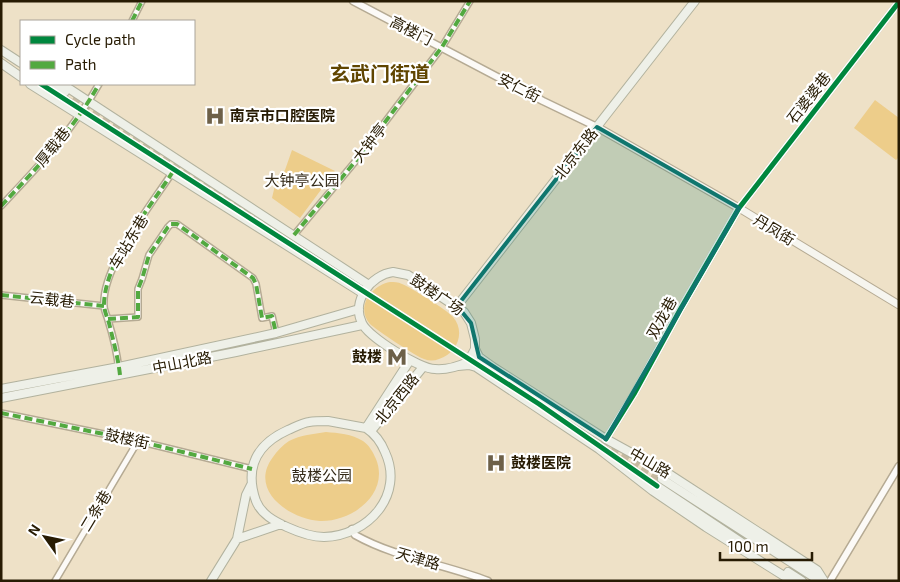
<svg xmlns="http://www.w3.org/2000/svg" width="900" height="582" viewBox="0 0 900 582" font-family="'Exo 2','Noto Sans SC',sans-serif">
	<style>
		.green { fill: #edcd8a }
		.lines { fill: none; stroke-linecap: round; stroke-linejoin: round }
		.primary-tunnel { stroke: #c6b9a0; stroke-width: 8; stroke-dasharray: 8 4; stroke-linecap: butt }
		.minor-casing { stroke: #b5aa93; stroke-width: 8 }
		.tertiary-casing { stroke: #b5aa93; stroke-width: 9 }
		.secondary-casing { stroke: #b5aa93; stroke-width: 9 }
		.primary-casing { stroke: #b2b29e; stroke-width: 10 }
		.minor { stroke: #fcfaf7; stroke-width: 5 }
		.tertiary { stroke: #fcfaf7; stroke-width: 6 }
		.secondary { stroke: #f6f5ef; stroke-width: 7 }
		.primary { stroke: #eef0e8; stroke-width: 8 }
		.quiet { stroke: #53a940; stroke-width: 4; stroke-dasharray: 8 4; stroke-linecap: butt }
		.cycleway-casing { stroke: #fff; stroke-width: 8 }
		.cycleway { stroke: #00873e; stroke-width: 5 }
		.marked { fill: #0f766e; fill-opacity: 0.2; stroke: #0f766e; stroke-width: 4; stroke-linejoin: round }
		.labels { text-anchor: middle; stroke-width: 4.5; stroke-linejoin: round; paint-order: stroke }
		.street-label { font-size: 15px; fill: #271b03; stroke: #fff }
		.poi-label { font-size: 15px; font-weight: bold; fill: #271b03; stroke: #fff; text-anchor: start }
		.park-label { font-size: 15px; fill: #332917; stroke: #fff }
		.district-label { font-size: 20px; font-weight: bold; fill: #604500; stroke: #fff }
	</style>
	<rect width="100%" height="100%" fill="#eee1c7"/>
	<path class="green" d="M875,100L899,118V157L896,160L854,128Z
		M292,150L335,171L300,218L272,198L276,181L285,170Z
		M390,282C394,282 398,282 402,284C410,287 447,310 453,317C466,332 457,354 439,359C434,361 429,361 424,359C417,357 375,329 370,324C355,307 372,285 390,282Z
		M326,432C338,433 352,434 363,441C369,445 373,452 376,459C390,494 352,522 320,521C289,519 248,490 273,457C277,451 283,445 289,441C301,435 313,434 326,432Z"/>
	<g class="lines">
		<path class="primary-tunnel" d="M73,98L366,288
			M69,103L213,195
			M359,288L539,404L582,433
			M602,441L662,479
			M602,447L657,486"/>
		<defs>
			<path id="minor" d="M132,21L142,1
				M1,206C37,168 74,129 99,84
				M294,235L354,163L442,47L470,1
				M1,295L104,306
				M108,319L138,317V289L142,279L149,255L168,227L171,224H177L253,278L256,284L262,318L272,316L276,333
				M119,370C117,353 113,336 108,320C107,316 104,310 104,306C101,268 151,205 172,173
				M1,413L138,441L252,469
				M606,439L634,394L680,310L739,208L899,2
				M55,581L138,441"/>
			<path id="tertiary" d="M353,1L543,101L597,127
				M352,529L355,535C396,558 444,564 488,581
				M830,581L899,466"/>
			<path id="secondary" d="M597,127L739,208L899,305"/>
			<path id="primary" d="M1,50L21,63
				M1,63L21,77
				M30,84L364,294
				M41,84L69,103
				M52,84L65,92
				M62,84L369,285
				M393,272L408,275L464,312L471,323L475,339V349L468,362C457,367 447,370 435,369C420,369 368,337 362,323C351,301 371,275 393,272Z
				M457,306L695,1
				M475,349L479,357L493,367L606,439L666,472L817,570L824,581
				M458,366L469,365L476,367L599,449L653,491L706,527L792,581
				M1,389L119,367L276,333L359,309
				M1,398L236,352L362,325
				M328,421L366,428C375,434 381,442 385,452C405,495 368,536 324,537C311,537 298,532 287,527C274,521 261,514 256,501C244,467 257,444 288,430C295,427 302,423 309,422C315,421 322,421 328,421Z
				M366,428L410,360
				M371,431L423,367
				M662,479L820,581
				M657,486L747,546
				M237,539L281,524
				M788,572L802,581
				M211,581L237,539L246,495L251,485"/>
		</defs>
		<use href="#minor" class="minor-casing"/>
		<use href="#tertiary" class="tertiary-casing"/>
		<use href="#secondary" class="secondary-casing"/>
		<use href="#primary" class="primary-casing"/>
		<use href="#minor" class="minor"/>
		<use href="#tertiary" class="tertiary"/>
		<use href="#secondary" class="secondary"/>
		<use href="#primary" class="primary"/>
		<path class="quiet" d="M132,21L142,1
			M1,206C37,168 74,129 99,84
			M294,235L354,163L442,47L470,1
			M1,295L104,306
			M108,319L138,317V289L142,279L149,255L168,227L171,224H177L253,278L256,284L262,318L272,316L276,333
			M120,375C118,357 113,340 109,323C107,317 104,310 104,304C105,261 149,209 172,173
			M1,413L138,441L252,469"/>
		<defs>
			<path id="cycleway" d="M41,84L539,404L657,486
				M606,439L634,394L680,310L739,208L899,2"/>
		</defs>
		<use href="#cycleway" class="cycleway-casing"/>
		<use href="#cycleway" class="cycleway"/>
	</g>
	<path class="marked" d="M597,127L739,208L606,439L479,357L471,323L457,306Z"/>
	<defs>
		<symbol id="hospital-bare" viewBox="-9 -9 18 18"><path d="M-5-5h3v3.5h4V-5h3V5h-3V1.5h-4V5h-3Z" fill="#6d6048" stroke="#fff" stroke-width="2.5" paint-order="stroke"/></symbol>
		<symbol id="metro-bare" viewBox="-9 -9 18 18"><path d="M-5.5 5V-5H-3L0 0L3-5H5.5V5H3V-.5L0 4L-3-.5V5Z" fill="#6d6048" stroke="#fff" stroke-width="2.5" paint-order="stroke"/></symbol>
	</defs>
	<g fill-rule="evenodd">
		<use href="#hospital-bare" x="201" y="102" width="28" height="28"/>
		<use href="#metro-bare" x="383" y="343" width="28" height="28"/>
		<use href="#hospital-bare" x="482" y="449" width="28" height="28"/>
	</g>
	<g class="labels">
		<g class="street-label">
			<text transform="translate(411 31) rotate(27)" y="5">高楼门</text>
			<text transform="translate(519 88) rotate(27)" y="5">安仁街</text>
			<text transform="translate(809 98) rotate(-52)" y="5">石婆婆巷</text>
			<text transform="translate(370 143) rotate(-52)" y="5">大钟亭</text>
			<text transform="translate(53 147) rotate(-51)" y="5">厚载巷</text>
			<text transform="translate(576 154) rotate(-52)" y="5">北京东路</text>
			<text transform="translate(774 230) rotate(31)" y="5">丹凤街</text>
			<text transform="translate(129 242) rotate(-59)" y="5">车站东巷</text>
			<text transform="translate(437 295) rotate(34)" y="5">鼓楼广场</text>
			<text transform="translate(52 300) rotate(6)" y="5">云载巷</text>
			<text transform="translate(662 318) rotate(-61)" y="5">双龙巷</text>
			<text transform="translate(182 363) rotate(-11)" y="5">中山北路</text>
			<text transform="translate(397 399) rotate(-51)" y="5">北京西路</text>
			<text transform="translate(127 439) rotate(12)" y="5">鼓楼街</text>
			<text transform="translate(650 463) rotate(30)" y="5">中山路</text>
			<text transform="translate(96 511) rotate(-59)" y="5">二条巷</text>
			<text transform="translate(418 559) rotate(16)" y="5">天津路</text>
		</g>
		<g class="poi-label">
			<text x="230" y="121">南京市口腔医院</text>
			<text x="382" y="362" text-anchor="end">鼓楼</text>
			<text x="511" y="468">鼓楼医院</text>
		</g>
		<g class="park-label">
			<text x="302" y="186">大钟亭公园</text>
			<text x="322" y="481">鼓楼公园</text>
		</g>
		<g class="district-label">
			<text x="380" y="81">玄武门街道</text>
		</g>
	</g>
	<rect width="900" height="582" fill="none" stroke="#271b03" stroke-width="5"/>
	<rect x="20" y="20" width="175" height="65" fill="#ffffff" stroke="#a9a49a"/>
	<rect x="30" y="36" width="25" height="8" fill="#00873e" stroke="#a9a49a"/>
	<text x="65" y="45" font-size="15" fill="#271b03">Cycle path</text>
	<rect x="30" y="61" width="25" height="8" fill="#53a940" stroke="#a9a49a"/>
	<text x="65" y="70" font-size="15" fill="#271b03">Path</text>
	<g transform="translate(45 537) rotate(303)" stroke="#ffffff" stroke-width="4" paint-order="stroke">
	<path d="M0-4L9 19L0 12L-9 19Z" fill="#271b03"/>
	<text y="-8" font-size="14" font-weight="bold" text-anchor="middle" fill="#271b03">N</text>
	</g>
	<path d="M720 552v8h92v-8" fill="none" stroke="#271b03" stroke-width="2.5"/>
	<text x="728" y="552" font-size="15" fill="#271b03" stroke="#ffffff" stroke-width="4" paint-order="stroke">100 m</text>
</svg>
